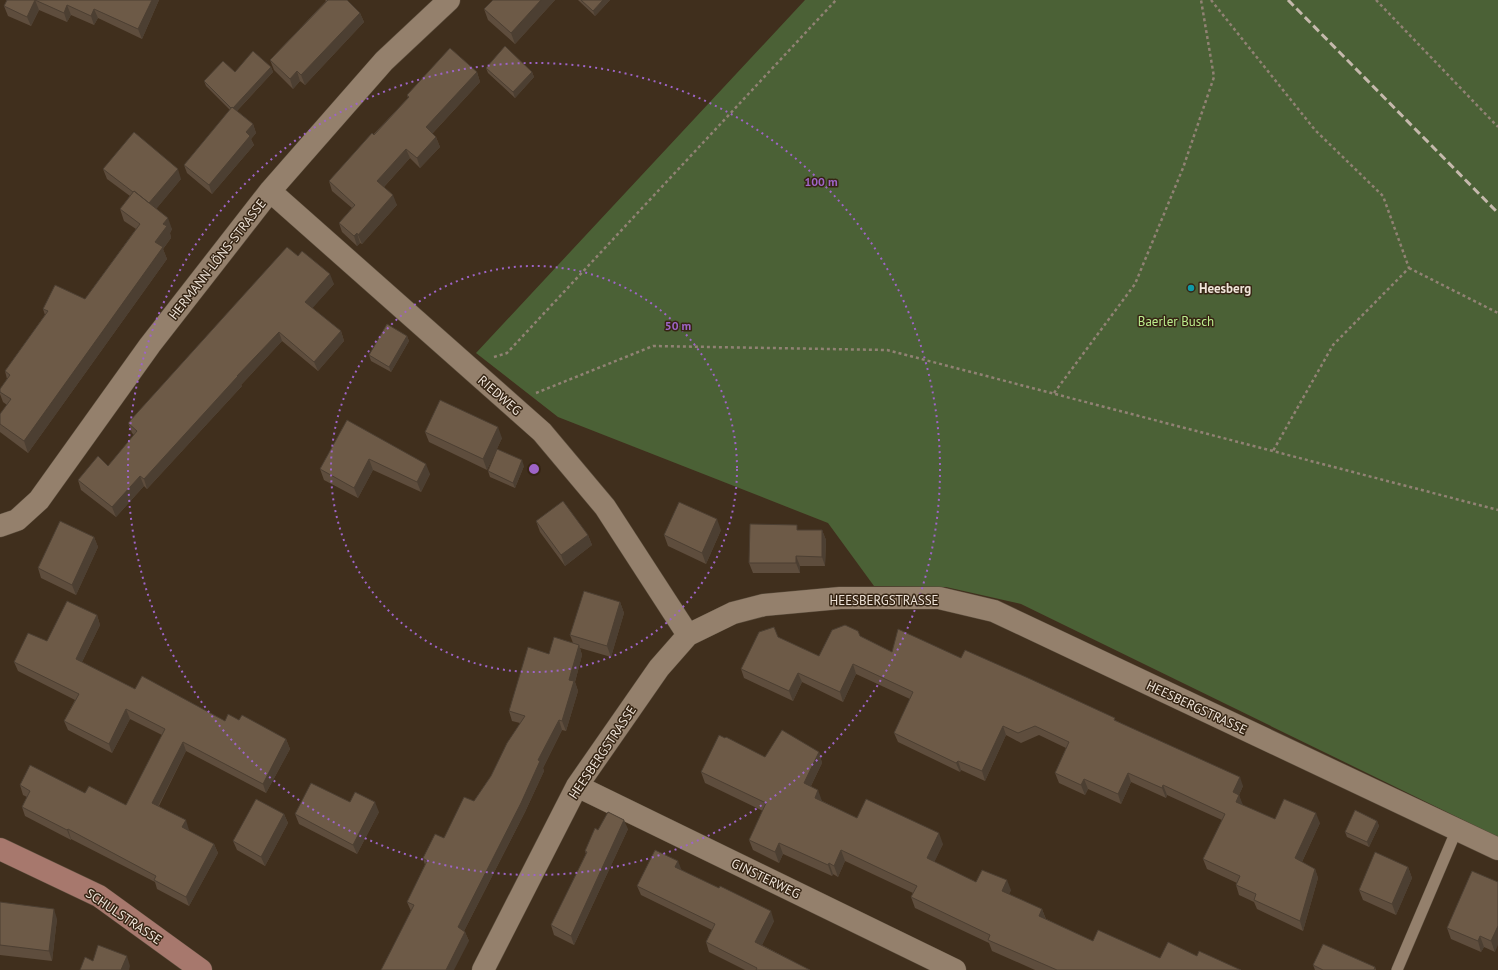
<svg xmlns="http://www.w3.org/2000/svg" width="1498" height="970" viewBox="0 0 1498 970" font-family="'PT Sans',sans-serif">
	<style>
		.green { fill: #4b6136 }
		.lines { fill: none; stroke-linecap: round; stroke-linejoin: round }
		.lane-casing { stroke: #5b4d3d; stroke-width: 12 }
		.street-casing { stroke: #5b4d3d; stroke-width: 23 }
		.secondary-casing { stroke: #5b4d3d; stroke-width: 23 }
		.path { stroke: #918274; stroke-width: 2.5; stroke-dasharray: 3 3; stroke-linecap: butt }
		.lane { stroke: #94806c; stroke-width: 11 }
		.street { stroke: #94806c; stroke-width: 22 }
		.secondary { stroke: #a7786d; stroke-width: 22 }
		.rail { stroke: #c5b9ac; stroke-width: 3; stroke-dasharray: 8 4; stroke-linecap: butt }
		.wall { fill: #5e4d3d }
		.shaded-wall { fill: #4c3f32 }
		.building { fill: #6d5a47; stroke: #4c3f32 }
		.ring { fill: none; stroke: #9e64c7; stroke-width: 2; stroke-dasharray: 2 4 }
		.culture-dot { fill: #0f9aa8; stroke: #362514; stroke-width: 1.5 }
		.labels { text-anchor: middle; stroke-width: 3; stroke-linejoin: round; paint-order: stroke }
		.street-label { font-size: 13px; fill: #f0e5da; stroke: #362514 }
		.poi-label { font-size: 13px; font-weight: bold; fill: #f0e5da; stroke: #362514; text-anchor: start }
		.park-label { font-size: 13px; fill: #bbec8c; stroke: #362514 }
		.centre { fill: #9e64c7; stroke: #362514; stroke-width: 2 }
		.ring-label { font-size: 12px; text-anchor: middle; font-weight: bold; fill: #9e64c7; stroke: #362514; stroke-width: 3; stroke-linejoin: round; paint-order: stroke }
	</style>
	<rect width="100%" height="100%" fill="#402f1d"/>
	<path class="green" d="M805,0H1498V837L1021,604L946,587L874,586L828,523L558,417L476,353Z"/>
	<g class="lines">
		<defs>
			<path id="lane" d="M1397,970L1457,829"/>
			<path id="street" d="M270,191L542,432L605,507L688,635
				M0,526L17,520L39,500L150,345L270,191L384,61L449,0
				M577,786L955,970
				M483,970L577,786L659,668L688,635L733,613L764,605L840,598H939L994,611L1498,849"/>
			<path id="secondary" d="M0,849L99,896L201,970"/>
		</defs>
		<use href="#lane" class="lane-casing"/>
		<use href="#street" class="street-casing"/>
		<use href="#secondary" class="secondary-casing"/>
		<path class="path" d="M1211,0L1315,130L1383,196L1409,268L1333,345L1273,451
			M1376,0L1498,127
			M1409,268L1498,313
			M494,357L507,353L836,0
			M536,393L653,346L887,350L1498,510
			M1054,393L1135,284L1183,168L1214,77L1201,0"/>
		<use href="#lane" class="lane"/>
		<use href="#street" class="street"/>
		<use href="#secondary" class="secondary"/>
		<path class="rail" d="M1288,0L1498,213"/>
	</g>
	<path class="wall" d="M7,0H159L142,39L98,18L94,25L71,15L67,22L39,10L31,26L8,16L4,6Z
		M325,0H347L360,13L364,22L305,85L300,81L293,89L274,70L270,60L326,1Z
		M493,0H555L515,44L488,20L484,9Z
		M578,0H610L595,16Z
		M271,67L273,72L237,111L253,124L256,133L251,139L254,145L212,194L187,173L184,165L230,110L206,86L204,81L235,72Z
		M486,68L532,72L534,77L515,98L488,73Z
		M477,72L480,82L432,134L436,137L440,147L420,168L410,158L384,187L397,205L362,244L360,243L357,246L342,232L339,223L352,208L332,191L329,181L408,98L407,95Z
		M103,169L181,179L156,209L172,229L170,233L171,238L163,249L167,259L28,453L0,432V414L7,405L3,402L0,394V389L7,379L5,371L45,315L43,309L85,299L136,229L124,221L120,209L130,196L107,179Z
		M298,256L334,284L312,308L341,331L344,341L318,371L282,341L241,385L242,386L147,489L144,486L116,517L81,490L78,480L108,466L134,435L132,433L128,423Z
		M407,336L409,341L391,372L371,361L369,355Z
		M347,420L430,474L421,492L373,470L358,498L324,480L320,469Z
		M425,432L502,438L487,470L429,442Z
		M524,466L515,488L490,477L488,471Z
		M536,521L588,535L592,545L565,566L540,532Z
		M721,530L706,564L668,546L664,535Z
		M798,530H822L826,540L825,566H800V573H753L749,563Z
		M94,537L98,547L76,595L41,578L38,568Z
		M620,602L624,613L611,657L580,648L582,655L575,682L578,691L566,731L562,730L543,768L544,771L525,812L464,931L465,932L469,941L411,911L407,902L425,865L423,858L444,838L474,801L491,776L520,723L512,721L509,711L549,654L573,643L570,635Z
		M97,615L100,625L82,662L135,689L225,721L239,720L286,739L290,749L266,793L186,751L159,806L189,830V831L214,844L218,853L189,906L157,889L155,882L71,839V840L25,816L22,807L27,797L23,795L20,785L85,793L126,805L162,735L130,719L112,753L68,730L64,721L75,700L18,671L14,662L47,641Z
		M860,636L892,652L961,658L1115,718V720L1243,786L1239,795L1242,805L1275,819L1320,823L1302,862L1315,869L1318,878L1303,931L1257,909L1254,902L1239,895L1236,885L1237,883L1207,869L1203,859L1222,820L1167,795L1166,798L1131,782L1121,804L1088,789L1085,795L1059,783L1055,773L1066,748L1039,735L1021,743L1006,735L985,781L961,770L960,772L898,742L894,733L910,699L856,674L843,702L802,682L793,701L744,678L741,669L778,637L819,656Z
		M819,752L822,763L811,786L822,801L857,818L943,844L934,862L976,882L1011,890L1009,894L1042,909L1046,919L1093,941L1160,958L1197,956L1241,970H1035L992,951L989,943L915,908L911,897L913,893L845,861L838,877L833,874L832,876L783,854L779,863L753,850L749,840L763,811L705,783L701,772L765,757Z
		M379,812L357,854L299,824L295,814Z
		M284,814L288,823L265,866L237,850L233,841Z
		M1377,821L1379,826L1369,847L1347,837L1345,832Z
		M628,829L574,945L554,935L551,925L586,854L585,851L598,830Z
		M1408,867L1412,878L1396,915L1363,900L1359,890Z
		M682,870L774,921L762,945L810,970H745L709,952L706,942L712,930L641,895L637,886Z
		M1472,871L1495,952L1484,947L1481,952L1451,939L1447,928Z
		M0,902L57,919L52,961L0,955Z
		M1313,965L1375,967L1376,970H1315Z"/>
	<path class="shaded-wall" d="M35,0L39,10L31,26L27,17Z
		M152,0H159L142,39L138,29Z
		M541,0H555L515,44L511,33Z
		M603,0H610L595,16L593,11Z
		M67,5L71,15L67,22L64,13Z
		M94,9L98,18L94,25L91,16Z
		M360,13L364,22L305,85L301,75Z
		M271,67L273,72L234,114L232,108Z
		M297,71L300,81L293,89L290,79Z
		M477,72L480,82L429,137L426,127Z
		M532,72L534,77L515,98L513,92Z
		M253,124L256,133L251,139L254,145L212,194L209,185L246,132Z
		M436,137L440,147L420,168L417,158Z
		M406,149L410,158L381,190L377,181Z
		M178,169L181,179L152,214L148,204Z
		M393,195L397,205L362,244L358,235Z
		M168,218L172,229L170,233L171,238L163,249L167,259L28,453L24,441L155,242L163,224Z
		M357,233L360,243L357,246L354,236Z
		M330,274L334,284L309,312L305,302Z
		M341,331L344,341L318,371L314,362Z
		M279,332L282,341L241,385L242,386L147,489L144,479L237,376Z
		M407,336L409,341L391,372L389,367Z
		M498,427L502,438L487,470L483,459Z
		M369,459L373,470L358,498L354,488Z
		M522,460L524,466L515,488L513,483Z
		M426,464L430,474L421,492L417,482Z
		M140,476L144,486L116,517L112,507Z
		M717,519L721,530L706,564L702,553Z
		M822,530L826,540L825,566L822,557Z
		M588,535L592,545L565,566L561,555Z
		M94,537L98,547L76,595L72,585Z
		M796,556L800,566V573L796,563Z
		M620,602L624,613L611,657L607,646Z
		M97,615L100,625L79,668L76,659Z
		M579,645L582,655L575,682L578,691L566,731L562,721L569,680Z
		M853,664L856,674L843,702L840,692Z
		M798,673L802,682L793,701L789,691Z
		M126,709L130,719L112,753L109,744Z
		M559,720L562,730L543,768L544,771L525,812L461,937L458,927L538,760Z
		M1003,726L1006,735L985,781L982,771Z
		M286,739L290,749L266,793L263,784Z
		M183,742L186,751L155,812L152,803Z
		M819,752L822,763L807,794L804,783Z
		M958,761L961,770L960,772L956,763Z
		M1128,773L1131,782L1121,804L1118,794Z
		M1240,777L1243,786L1239,795L1243,805L1239,812L1233,792Z
		M1084,779L1088,789L1085,795L1081,785Z
		M1163,785L1167,795L1166,798L1162,788Z
		M818,790L822,801L819,809L815,798Z
		M375,802L379,812L357,854L353,845Z
		M1316,813L1320,823L1299,868L1295,858Z
		M284,814L288,823L265,866L261,857Z
		M186,820L189,830L186,837L182,827Z
		M624,820L628,829L574,945L571,936Z
		M1377,821L1379,826L1369,847L1367,842Z
		M68,829L71,839V840L67,830Z
		M939,833L943,844L931,869L927,858Z
		M779,843L783,854L779,863L775,852Z
		M214,844L218,853L189,906L186,897Z
		M841,850L845,861L838,877L834,866Z
		M678,861L682,871L675,867Z
		M829,863L833,874L832,876L828,865Z
		M1408,867L1412,878L1396,915L1392,904Z
		M1315,869L1318,878L1303,931L1300,921Z
		M1007,880L1011,890L1006,902L1002,891Z
		M54,909L57,919L52,961L49,951Z
		M1042,909L1046,920L1039,916Z
		M771,911L774,921L759,951L755,942Z
		M1498,926V945L1495,952L1491,941Z
		M465,932L469,941L454,970H446Z
		M1480,936L1484,947L1481,952L1478,941Z
		M127,956L130,966L129,970H121Z"/>
	<path class="building" d="M7,0H152L138,29L94,9L91,16L67,5L64,13L35,0L27,17L4,6Z
		M328,0H347L360,13L301,75L297,71L290,79L270,60Z
		M493,0H541L511,33L484,9Z
		M581,0H603L593,11Z
		M505,46L532,72L513,92L486,68Z
		M450,48L477,72L426,127L436,137L417,158L406,149L377,181L393,195L358,235L357,233L354,236L339,223L355,205L329,181L372,133L374,135L409,97L407,95Z
		M253,51L271,67L233,108L232,107L231,108L204,81L223,61L235,72Z
		M232,107L253,124L246,132L250,136L209,185L184,165Z
		M134,132L178,169L149,203L134,191L133,192L103,169Z
		M134,191L168,218L163,224L167,226L155,242L163,247L24,441L0,424V414L11,399L0,392V389L10,375L5,371L48,311L43,309L55,285L85,299L140,224L120,209Z
		M287,247L298,256L302,251L330,274L305,302L341,331L314,362L279,332L237,376H238L144,479L140,476L112,507L78,480L98,456L108,466L137,431L128,423Z
		M387,324L407,336L389,367L369,355Z
		M440,400L498,427L483,459L425,432Z
		M347,420L426,464L417,482L369,459L354,488L320,469Z
		M497,449L522,460L513,483L488,471Z
		M563,501L588,535L561,555L536,521Z
		M679,502L717,519L702,553L664,535Z
		M60,521L94,537L72,585L38,568Z
		M750,524L797,525V530H822V557L796,556V563H749Z
		M584,591L620,602L607,646L570,635Z
		M67,601L97,615L76,659L135,689L142,676L225,721L228,714L239,720L242,715L286,739L263,784L183,742L152,803L186,820L182,827L214,844L186,897L154,880L156,876L68,829L67,830L22,807L30,791L20,785L30,765L85,793L89,786L126,805L165,729L126,709L109,744L64,721L79,694L14,662L28,633L47,641Z
		M845,625L858,631L860,636L892,652L898,629L961,658L965,650L1026,677L1115,718L1114,720L1240,777L1233,792L1239,795L1236,802L1275,819L1284,799L1316,813L1295,858L1315,869L1300,921L1254,900L1256,894L1236,885L1240,876L1203,859L1225,814L1163,785L1162,788L1128,773L1118,794L1084,779L1081,785L1055,773L1069,742L1035,726L1018,733L1003,726L982,771L958,761L956,763L894,733L913,692L853,664L840,692L798,673L789,691L741,669L759,632L774,627L778,637L819,656L832,630Z
		M554,637L579,645L569,680L574,681L562,721L559,720L538,760L540,761L521,803L458,927L465,932L446,970H381L414,905L407,902L427,861L423,858L435,834L444,838L464,797L474,801L491,776L507,743L525,716L509,711L528,647L549,654Z
		M782,730L819,752L804,783L818,790L815,798L857,818L866,799L939,833L927,858L976,882L982,870L1007,880L1002,891L1042,909L1039,916L1093,941L1098,930L1160,958L1168,942L1197,956L1199,951L1241,970H1057L988,940L990,935L911,897L917,886L841,850L834,866L829,863L828,865L779,843L775,852L749,840L766,803L701,772L719,735L725,738L726,737L765,757Z
		M311,783L350,802L355,792L375,802L353,845L295,814Z
		M256,799L284,814L261,857L233,841Z
		M1355,810L1377,821L1367,842L1345,832Z
		M608,812L624,820L571,936L551,925L587,852L585,851L595,828L598,830Z
		M655,850L678,861L675,867L719,888L720,886L771,911L755,942L810,970H756L757,968L706,942L715,924L637,886Z
		M1375,852L1408,867L1392,904L1359,890Z
		M1472,871L1498,882V926L1491,941L1480,936L1478,941L1447,928Z
		M0,902L54,909L49,951L0,945Z
		M1323,944L1375,967L1374,970H1323L1313,965Z
		M98,945L127,956L121,970H80L85,957L93,961Z"/>
	<g class="ring">
		<circle cx="534" cy="469" r="203"/>
		<circle cx="534" cy="469" r="406"/>
	</g>
	<circle class="culture-dot" cx="1191" cy="288" r="4"/>
	<g class="labels">
		<g class="street-label">
			<text transform="translate(217 259) rotate(-52)" y="5">HERMANN-LÖNS-STRASSE</text>
			<text transform="translate(500 395) rotate(41)" y="5">RIEDWEG</text>
			<text x="884" y="605">HEESBERGSTRASSE</text>
			<text transform="translate(1197 707) rotate(25)" y="5">HEESBERGSTRASSE</text>
			<text transform="translate(602 752) rotate(-56)" y="5">HEESBERGSTRASSE</text>
			<text transform="translate(766 878) rotate(26)" y="5">GINSTERWEG</text>
			<text transform="translate(124 916) rotate(34)" y="5">SCHULSTRASSE</text>
		</g>
		<g class="poi-label">
			<text x="1199" y="293">Heesberg</text>
		</g>
		<g class="park-label">
			<text x="1176" y="326">Baerler Busch</text>
		</g>
	</g>
	<circle cx="534" cy="469" r="6" class="centre"/>
	<g class="ring-label">
		<text x="821" y="186">100 m</text>
		<text x="678" y="330">50 m</text>
	</g>
</svg>
